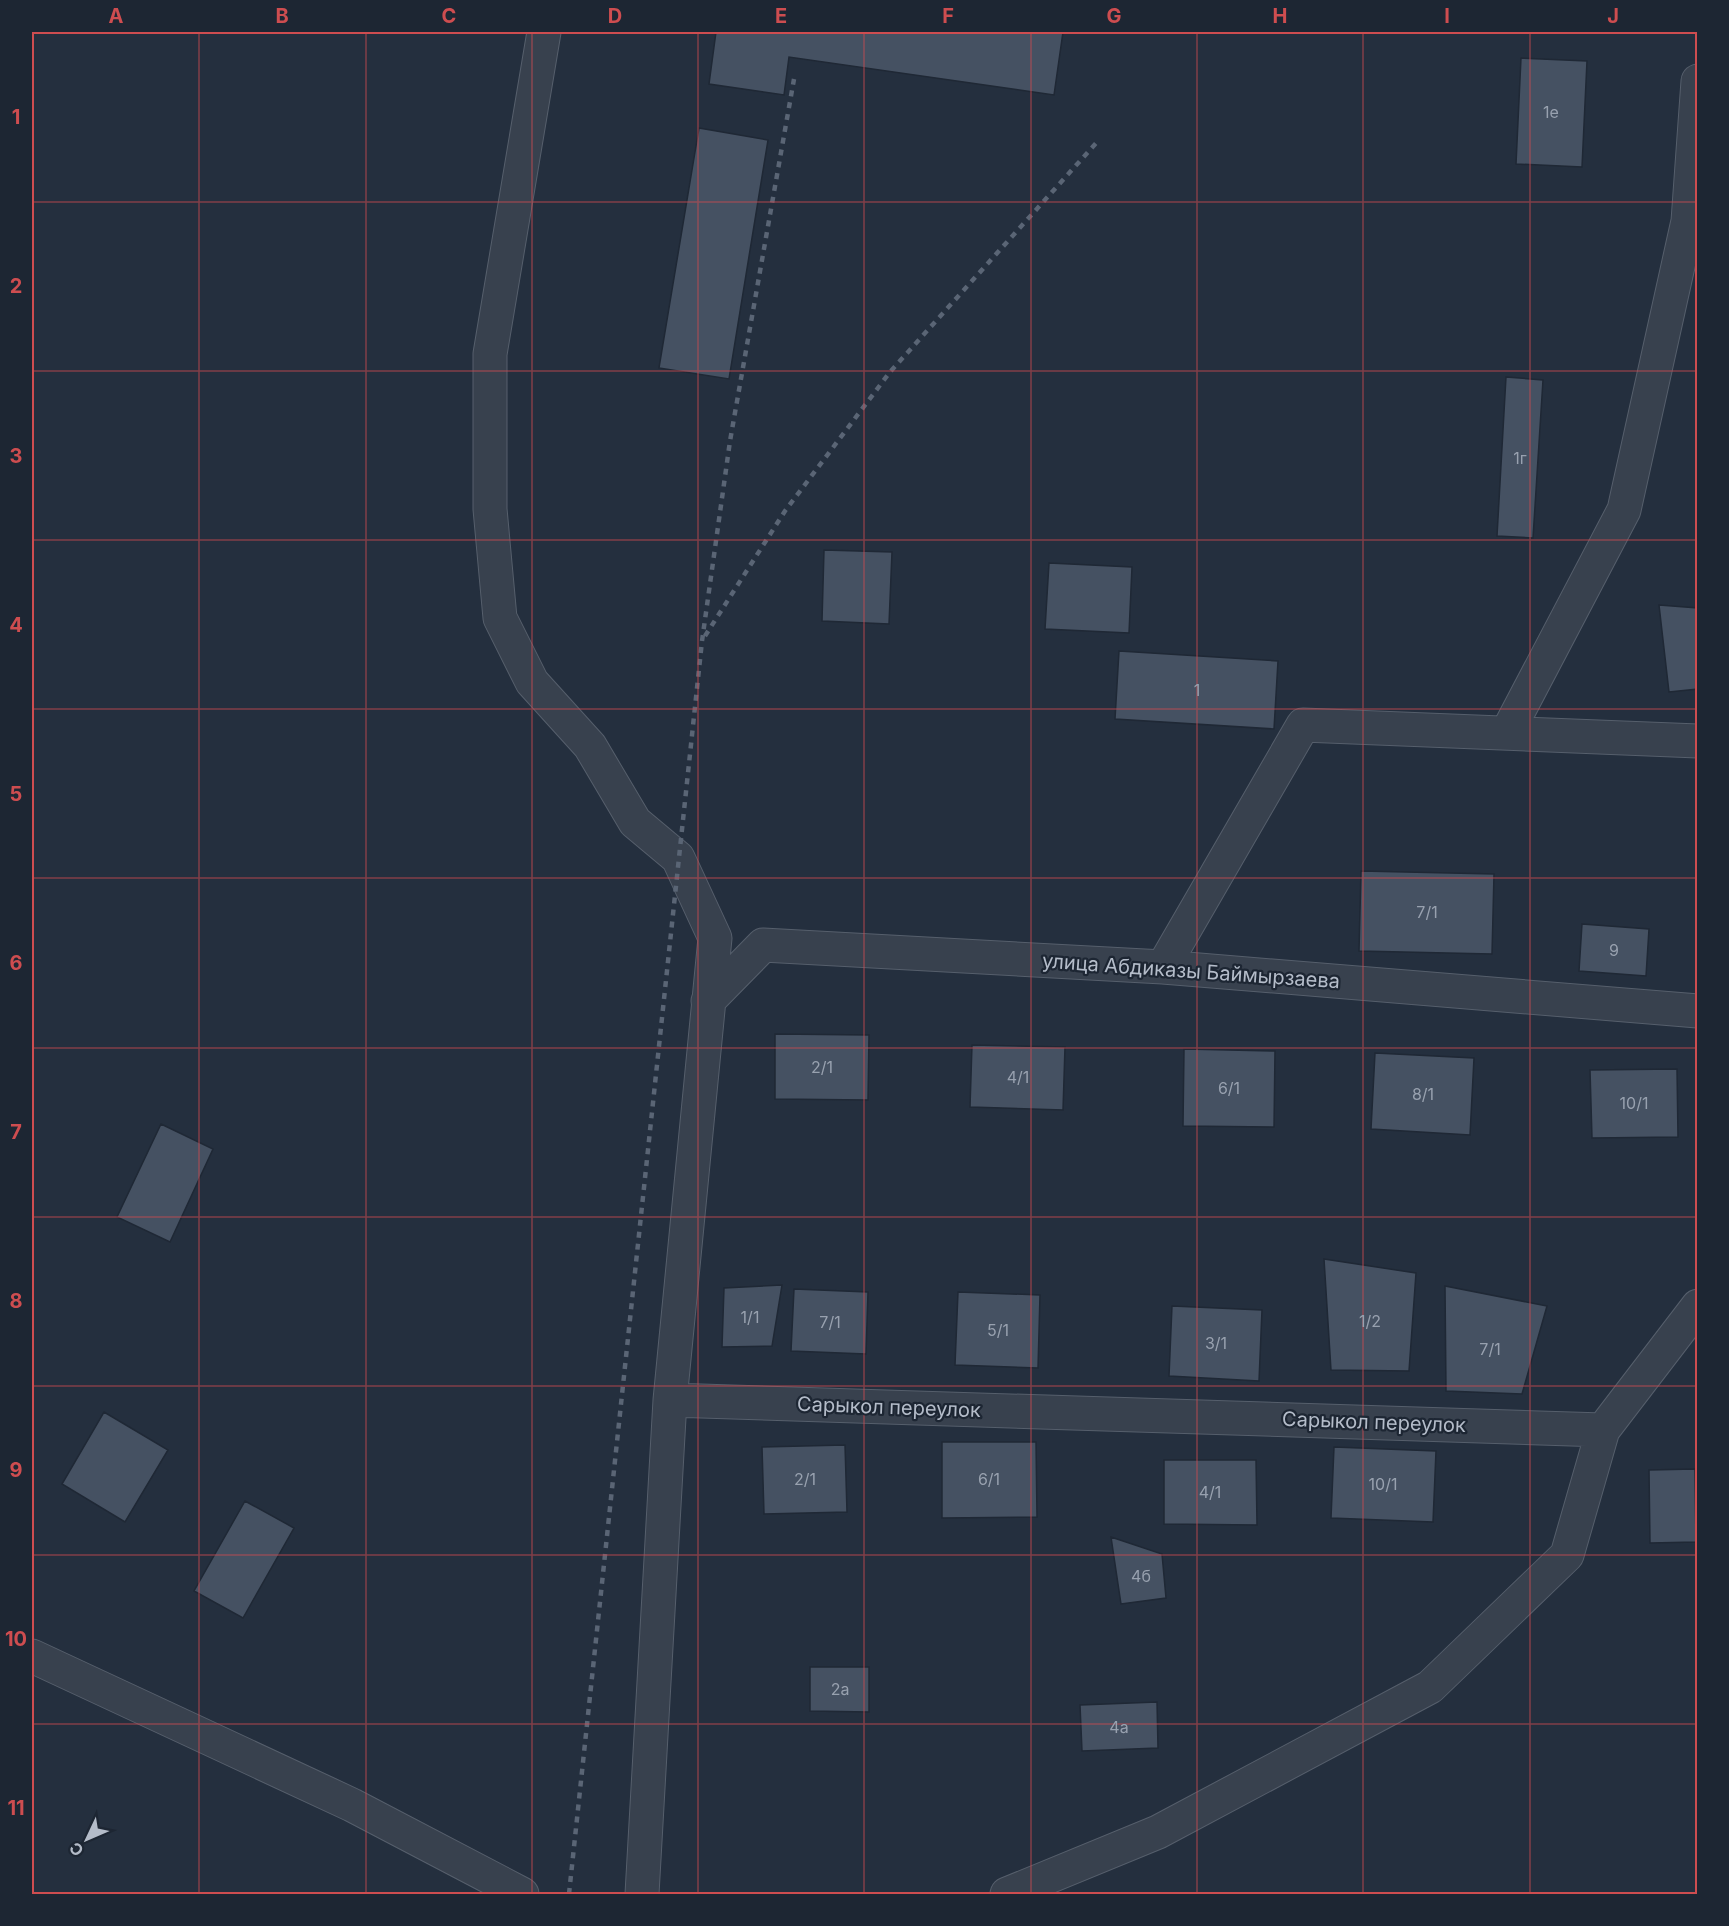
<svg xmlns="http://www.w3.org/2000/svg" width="1729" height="1926" viewBox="0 0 1729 1926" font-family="Inter,sans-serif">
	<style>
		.building { fill: #455162; stroke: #1f2835; stroke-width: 1.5 }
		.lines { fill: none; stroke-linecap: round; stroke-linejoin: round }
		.minor-casing { stroke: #565f6c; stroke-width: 35 }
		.minor { stroke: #38414e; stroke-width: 33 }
		.rail { stroke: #5a6575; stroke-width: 4.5; stroke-dasharray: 6 6; stroke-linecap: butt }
		.grid { fill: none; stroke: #ce4d50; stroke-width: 1.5; stroke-opacity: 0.55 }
		.labels { text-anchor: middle; stroke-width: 4.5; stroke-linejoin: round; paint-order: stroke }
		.number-label { font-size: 16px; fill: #98a1af }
		.street-label { font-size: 20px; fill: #b4bcc9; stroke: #1d2633 }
		.neatline { fill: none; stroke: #ce4d50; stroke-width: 2 }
		.grid-label { font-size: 20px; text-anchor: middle; font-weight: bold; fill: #ce4d50 }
	</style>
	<rect width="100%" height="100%" fill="#242f3e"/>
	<path class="building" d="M716,32H1063L1054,95L789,57L784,95L709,84Z
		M1521,58L1587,61L1582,167L1516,164Z
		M699,128L768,140L729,379L659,368Z
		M1506,377L1543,380L1533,538L1497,536Z
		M824,550L892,552L889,624L822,621Z
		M1049,563L1132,567L1129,633L1045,629Z
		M1659,605L1698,608V689L1669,692Z
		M1119,651L1278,661L1274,729L1115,719Z
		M1361,871L1494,874L1492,954L1359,951Z
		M1582,924L1649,929L1646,976L1579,971Z
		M775,1034L869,1035L868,1100L775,1099Z
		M972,1045L1065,1047L1063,1110L970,1107Z
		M1184,1049L1275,1051L1274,1127L1183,1126Z
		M1375,1053L1474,1058L1470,1135L1371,1129Z
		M1677,1069L1678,1137L1592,1138L1590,1070Z
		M161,1124L213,1149L170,1242L117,1217Z
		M1324,1259L1416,1273L1409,1371L1331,1370Z
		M782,1285L772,1346L722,1347L724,1288Z
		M1445,1286L1547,1306L1522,1394L1446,1391Z
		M794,1289L868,1292L866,1354L791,1351Z
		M958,1292L1040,1295L1038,1368L955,1365Z
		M1172,1306L1262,1310L1259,1381L1169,1376Z
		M104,1412L168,1450L125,1522L62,1484Z
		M942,1442H1036L1037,1517L942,1518Z
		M845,1445L847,1512L764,1514L762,1447Z
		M1334,1447L1436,1451L1433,1522L1331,1518Z
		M1164,1460H1256L1257,1525L1164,1524Z
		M1695,1469L1696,1542L1650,1543L1649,1470Z
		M245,1501L294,1528L243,1618L194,1591Z
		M1111,1537L1162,1554L1166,1598L1121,1604Z
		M810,1667H869V1712L810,1711Z
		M1157,1702L1158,1748L1082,1751L1080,1705Z"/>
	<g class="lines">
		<defs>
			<path id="minor" d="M544,32L490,354V509L500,618L532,682L590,746L635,822L678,858L715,938L670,1400L642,1894
				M1507,733L1624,510L1688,221L1698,81
				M1163,967L1303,725L1698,741
				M708,1001L763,945L1163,967L1698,1011
				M670,1400L1603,1430
				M32,1656L352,1805L522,1894
				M1007,1894L1158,1832L1430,1687L1567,1555L1603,1430L1698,1306"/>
		</defs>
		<use href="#minor" class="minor-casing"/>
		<use href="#minor" class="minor"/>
		<path class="rail" d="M705,636L785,511L890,372L1098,141
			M569,1894L702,641L730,441L794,79"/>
	</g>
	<path class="grid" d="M199,32V1894M366,32V1894M532,32V1894M698,32V1894M864,32V1894M1031,32V1894M1197,32V1894M1363,32V1894M1530,32V1894M32,202H1698M32,371H1698M32,540H1698M32,709H1698M32,878H1698M32,1048H1698M32,1217H1698M32,1386H1698M32,1555H1698M32,1724H1698"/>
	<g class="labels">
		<g class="number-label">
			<text x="1551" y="118">1е</text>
			<text x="1520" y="464">1г</text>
			<text x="1197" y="696">1</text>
			<text x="1427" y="918">7/1</text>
			<text x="1614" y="956">9</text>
			<text x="822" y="1073">2/1</text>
			<text x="1018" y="1083">4/1</text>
			<text x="1229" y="1094">6/1</text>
			<text x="1423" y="1100">8/1</text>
			<text x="1634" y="1109">10/1</text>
			<text x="750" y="1323">1/1</text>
			<text x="1370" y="1327">1/2</text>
			<text x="830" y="1328">7/1</text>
			<text x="998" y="1336">5/1</text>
			<text x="1216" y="1349">3/1</text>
			<text x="1490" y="1355">7/1</text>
			<text x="805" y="1485">2/1</text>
			<text x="989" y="1485">6/1</text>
			<text x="1383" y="1490">10/1</text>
			<text x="1210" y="1498">4/1</text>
			<text x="1141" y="1582">4б</text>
			<text x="840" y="1695">2а</text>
			<text x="1119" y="1733">4а</text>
		</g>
		<g class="street-label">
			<text transform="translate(1191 971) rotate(4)" y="7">улица Абдиказы Баймырзаева</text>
			<text transform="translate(889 1407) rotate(2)" y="7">Сарыкол переулок</text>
			<text transform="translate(1374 1422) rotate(2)" y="7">Сарыкол переулок</text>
		</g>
	</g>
	<rect width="1729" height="1926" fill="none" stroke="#1d2633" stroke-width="66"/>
	<g transform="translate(87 1839) rotate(226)" stroke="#1d2633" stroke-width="4.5" paint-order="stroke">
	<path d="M0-4.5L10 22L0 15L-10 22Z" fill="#b4bcc9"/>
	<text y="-9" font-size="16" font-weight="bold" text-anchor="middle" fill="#b4bcc9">С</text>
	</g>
	<rect x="33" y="33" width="1663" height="1860" class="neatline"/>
	<g class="grid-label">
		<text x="116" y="23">A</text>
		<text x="282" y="23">B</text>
		<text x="449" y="23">C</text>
		<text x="615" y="23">D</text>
		<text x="781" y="23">E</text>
		<text x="948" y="23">F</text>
		<text x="1114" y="23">G</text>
		<text x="1280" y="23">H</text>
		<text x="1447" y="23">I</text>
		<text x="1613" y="23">J</text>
		<text x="16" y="124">1</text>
		<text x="16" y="293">2</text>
		<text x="16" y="463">3</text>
		<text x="16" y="632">4</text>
		<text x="16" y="801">5</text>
		<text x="16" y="970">6</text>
		<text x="16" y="1139">7</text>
		<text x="16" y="1308">8</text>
		<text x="16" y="1477">9</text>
		<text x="16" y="1646">10</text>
		<text x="16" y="1815">11</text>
	</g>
</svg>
